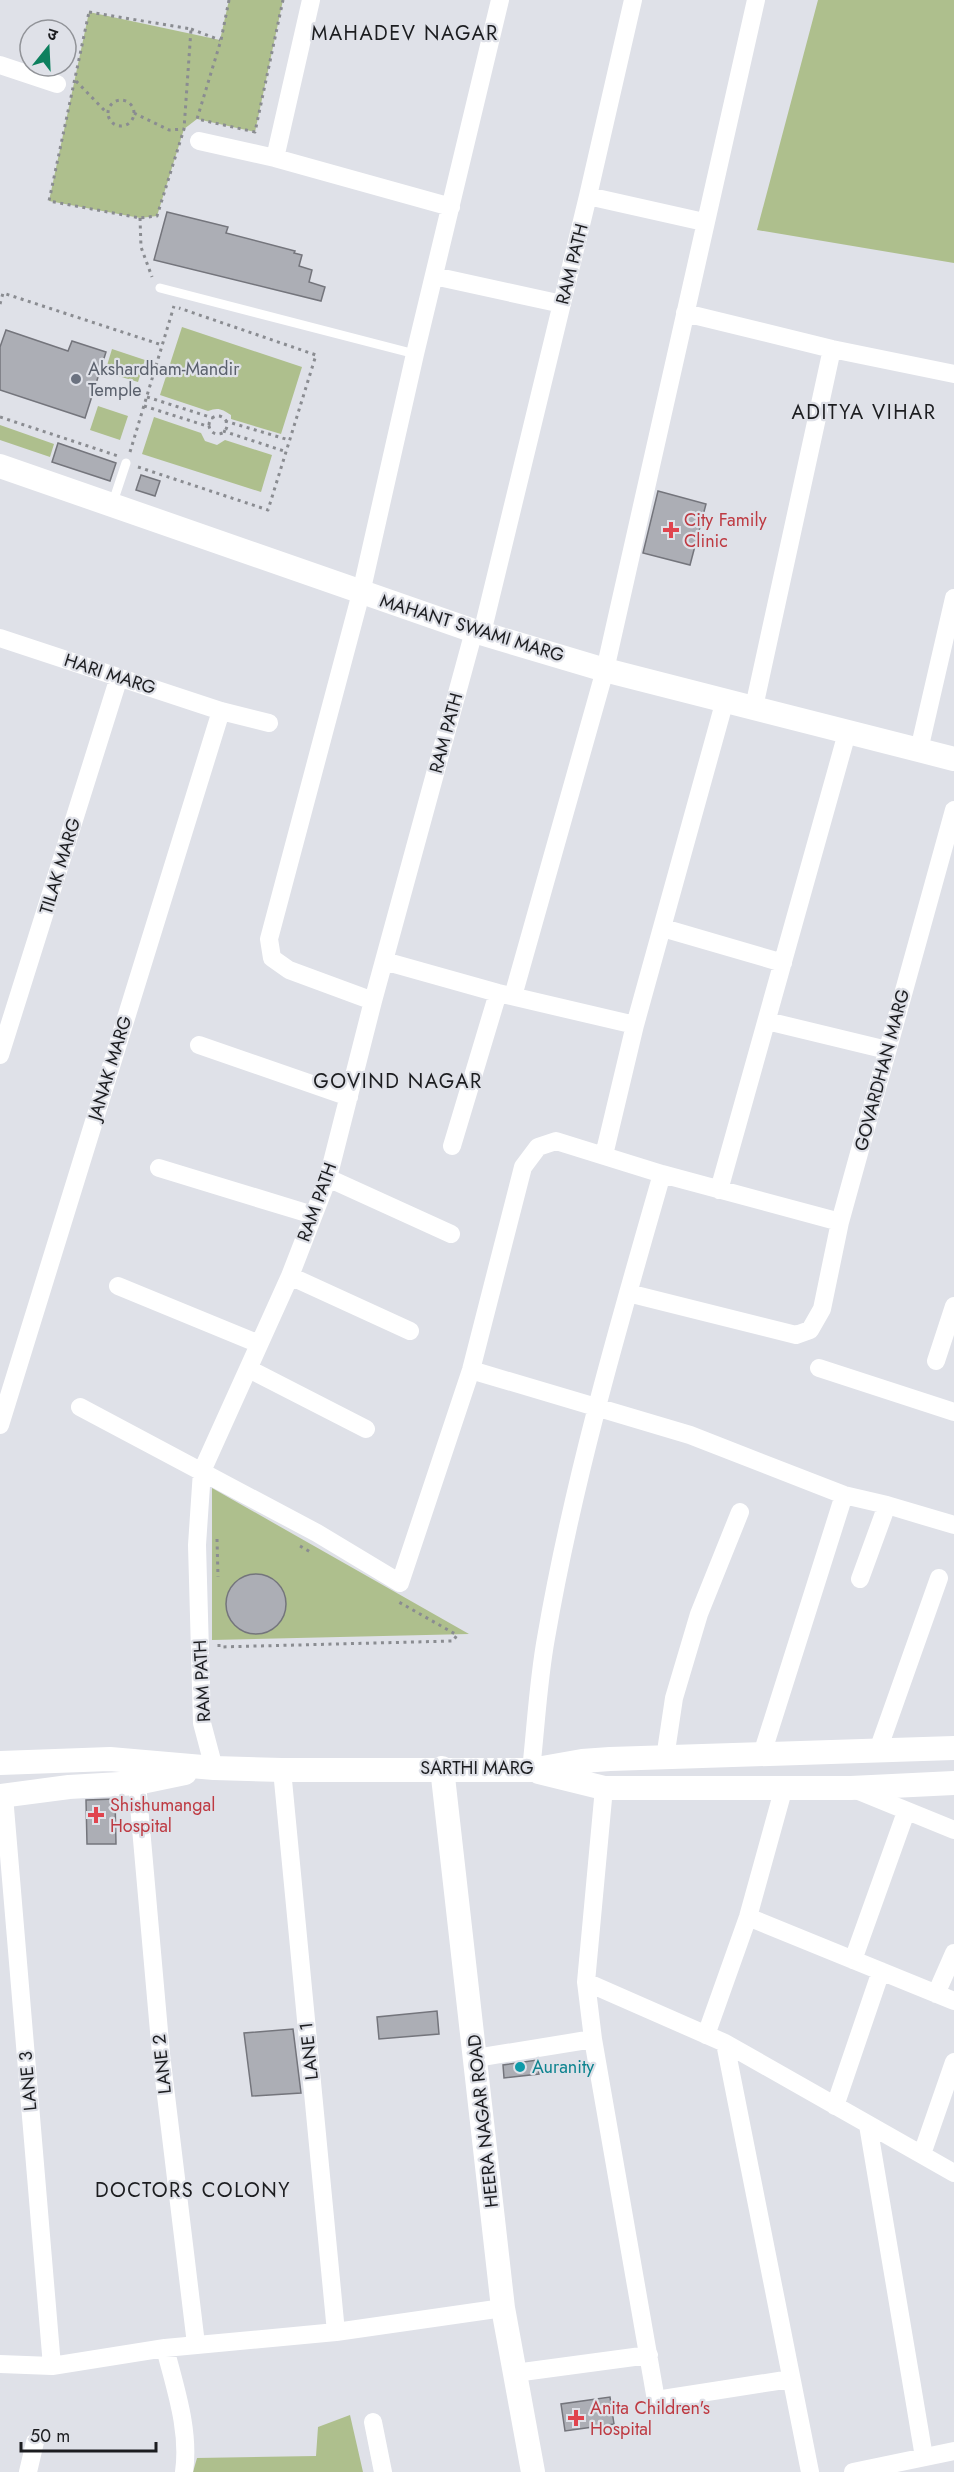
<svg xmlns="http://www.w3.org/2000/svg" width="954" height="2472" viewBox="0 0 954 2472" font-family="Jost,'Noto Sans Devanagari',sans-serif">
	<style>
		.green { fill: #aebf8d }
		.building { fill: #acaeb5; stroke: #74757c; stroke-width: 1.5 }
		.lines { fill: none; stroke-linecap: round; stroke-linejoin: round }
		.path { stroke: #8a8c91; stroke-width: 3; stroke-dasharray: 3 4.5; stroke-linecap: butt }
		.lane { stroke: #fff; stroke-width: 9 }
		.street { stroke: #fff; stroke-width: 18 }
		.secondary { stroke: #fff; stroke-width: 24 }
		.worship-dot { fill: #6b7280; stroke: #dfe1e8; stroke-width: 2 }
		.health-dot { fill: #e0444e; stroke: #dfe1e8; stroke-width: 2 }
		.culture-dot { fill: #0f9aa8; stroke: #dfe1e8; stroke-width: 2 }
		.labels { text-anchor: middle; stroke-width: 4.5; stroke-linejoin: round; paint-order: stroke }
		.street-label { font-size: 18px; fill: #1c1d20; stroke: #dfe1e8 }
		.worship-label { font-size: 18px; fill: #5b616d; stroke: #dfe1e8; text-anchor: start }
		.health-label { font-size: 18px; fill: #be3a42; stroke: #dfe1e8; text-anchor: start }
		.culture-label { font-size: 18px; fill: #0d838f; stroke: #dfe1e8; text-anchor: start }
		.neighbourhood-label { font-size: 20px; letter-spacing: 1.5px; fill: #1c1d20; stroke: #dfe1e8 }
	</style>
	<rect width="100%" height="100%" fill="#dfe1e8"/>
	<path class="green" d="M229,0H283L255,132L197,119L184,129L157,216L140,218L49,201L89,12L220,40Z
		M818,0H954V263L757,230Z
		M182,327L302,367L281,434L231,419V415C222,409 218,407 208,411L160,395Z
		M112,349L145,360L138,382L105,372Z
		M98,406L128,416L120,440L90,430Z
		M154,417L201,433L205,441L217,445L225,440L272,455L261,492L142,454Z
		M0,425L54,444L50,457L0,440Z
		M212,1488L469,1634L212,1640Z
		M350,2415L363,2472H193L197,2458L316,2456L318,2427Z"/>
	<path class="building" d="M167,212L228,227L226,233L295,251L294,253L302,255L299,266L312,270L309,282L325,287L321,301L154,260Z
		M6,330L68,351L72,341L106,352L85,418L0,390V347Z
		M58,443L116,463L110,481L52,462Z
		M141,475L160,481L155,496L136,490Z
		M658,491L706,504L690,565L643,553Z
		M226 1604a30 30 0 1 1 60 0a30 30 0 1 1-60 0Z
		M115,1799L116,1844H87L86,1800Z
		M437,2011L439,2034L379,2039L377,2017Z
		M293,2029L301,2093L252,2096L244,2033Z
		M537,2060L539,2074L504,2078L503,2065Z
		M610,2397L614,2424L565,2431L561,2404Z"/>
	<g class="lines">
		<path class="path" d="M229,0L221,40L197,119L255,132L283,0
			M89,12L191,29L184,129L157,216L140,218L49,201Z
			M191,29L220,40
			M76,81L107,113
			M108 113a13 13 0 1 1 26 0a13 13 0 1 1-26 0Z
			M134,113L169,130L184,129
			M140,218L141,247L152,277
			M0,304L3,293L162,345
			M147,397L213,418
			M144,406L210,427
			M209 425a9 9 0 1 1 18 0a9 9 0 1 1-18 0Z
			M0,417L118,456
			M225,421L289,440
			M223,431L287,452
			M130,452L174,306
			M138,467L268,510L316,355L179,308
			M217,1539L218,1577
			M300,1546L312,1553
			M219,1644V1647L453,1641L457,1635L397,1601"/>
		<path class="lane" d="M160,288L415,354
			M112,505L126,463"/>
		<path class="street" d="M0,65L57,84
			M199,141L275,158L451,207
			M275,158L311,0
			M588,196L704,222
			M434,276L562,304
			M685,313L832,349L954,374
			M482,633L588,196L633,0
			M0,638L221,711L269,723
			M754,707L832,349
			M919,750L954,598
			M663,928L783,963
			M384,961L498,993L635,1025
			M513,996L605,670L756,0
			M373,1001L289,970L272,958L269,939L361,593L415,354L500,0
			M767,1021L887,1050
			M199,1045L349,1097
			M0,1055L119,677
			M452,1146L498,993
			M604,1155L635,1025L725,700
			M159,1168L313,1215
			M328,1178L451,1234
			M719,1190L847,733
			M290,1276L410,1331
			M118,1286L259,1344
			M628,1293L796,1335L810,1330L822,1309L840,1222L954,810
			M936,1361L954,1306
			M819,1368L954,1412
			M249,1369L366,1429
			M471,1370L690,1435L844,1495L887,1505L954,1525
			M80,1407L317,1533L400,1583L471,1370L523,1167L538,1147L556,1141L662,1174L840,1222
			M0,1425L221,711
			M860,1579L887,1505
			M878,1750L939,1578
			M762,1754L844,1495
			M665,1758L674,1698L699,1614L740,1512
			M214,1768L202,1723L197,1545L202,1471L290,1276L328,1178L373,1001L474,631
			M282,1770L336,2332
			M531,1770C536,1726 538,1682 546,1638C573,1481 618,1327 662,1174
			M137,1783L161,2054L196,2344
			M604,1788L586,1982L593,2039L656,2400L791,2379
			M856,1790L954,1830
			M4,1796L52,2366
			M748,1917L954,2001
			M853,1960L906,1812
			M586,1982L725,2043L954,2173
			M936,1994L954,1953
			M706,2035L748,1917L784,1787
			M725,2043L810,2472
			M476,2058L593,2039
			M835,2106L881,1971
			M868,2125L924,2457
			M922,2154L954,2062
			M165,2348C175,2388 190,2430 184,2472
			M0,2364L52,2366L165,2348L336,2332L503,2308
			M515,2373L649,2355
			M373,2422L383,2472
			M28,2472L35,2442
			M853,2472L954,2451"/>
		<path class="secondary" d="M0,466L474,631L605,670L954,759
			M0,1763L110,1759L214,1768L282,1770H531L582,1761L610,1759L954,1748
			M442,1768L503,2308L533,2472
			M539,1772L604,1788H851L954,1783
			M0,1796L69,1787L137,1783L185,1773"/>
	</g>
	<circle class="worship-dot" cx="76" cy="379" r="6"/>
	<g class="health-dot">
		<path d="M668 521h6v6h6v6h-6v6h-6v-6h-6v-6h6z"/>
		<path d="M93 1806h6v6h6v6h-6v6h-6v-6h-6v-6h6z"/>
		<path d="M573 2409h6v6h6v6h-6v6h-6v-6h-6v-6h6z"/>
	</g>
	<circle class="culture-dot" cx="520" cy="2067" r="6"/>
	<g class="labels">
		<g class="street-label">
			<text transform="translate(572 264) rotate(-76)" y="6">RAM PATH</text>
			<text transform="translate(472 628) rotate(17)" y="6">MAHANT SWAMI MARG</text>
			<text transform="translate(110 674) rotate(18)" y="6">HARI MARG</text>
			<text transform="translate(446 733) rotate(-75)" y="6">RAM PATH</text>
			<text transform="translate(60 866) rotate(-73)" y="6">TILAK MARG</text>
			<text transform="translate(110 1068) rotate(-73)" y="6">JANAK MARG</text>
			<text transform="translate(882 1070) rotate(-75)" y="6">GOVARDHAN MARG</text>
			<text transform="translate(317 1202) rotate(-70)" y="6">RAM PATH</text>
			<text transform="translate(202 1681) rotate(-93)" y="6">RAM PATH</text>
			<text x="477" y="1774">SARTHI MARG</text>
			<text transform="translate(309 2051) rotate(-96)" y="6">LANE 1</text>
			<text transform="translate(162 2064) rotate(-96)" y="6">LANE 2</text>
			<text transform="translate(28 2081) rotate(-95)" y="6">LANE 3</text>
			<text transform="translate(483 2121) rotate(-96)" y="6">HEERA NAGAR ROAD</text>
		</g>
		<g class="worship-label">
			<text x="88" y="375">Akshardham-Mandir<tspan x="88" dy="21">Temple</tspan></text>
		</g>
		<g class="health-label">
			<text x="684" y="526">City Family<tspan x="684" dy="21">Clinic</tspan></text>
			<text x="110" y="1811">Shishumangal<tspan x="110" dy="21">Hospital</tspan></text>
			<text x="590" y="2414">Anita Children's<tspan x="590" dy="21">Hospital</tspan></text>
		</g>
		<g class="culture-label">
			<text x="532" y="2073">Auranity</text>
		</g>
		<g class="neighbourhood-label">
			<text x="405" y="40">MAHADEV NAGAR</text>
			<text x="864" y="419">ADITYA VIHAR</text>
			<text x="398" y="1088">GOVIND NAGAR</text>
			<text x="193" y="2197">DOCTORS COLONY</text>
		</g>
	</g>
	<g transform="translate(48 48) rotate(18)"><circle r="28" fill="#dfe1e8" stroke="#919398" stroke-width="1.5"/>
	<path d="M0-4.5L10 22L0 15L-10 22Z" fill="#0d805e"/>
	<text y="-9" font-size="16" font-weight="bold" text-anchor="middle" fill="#1c1d20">उ</text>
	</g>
	<path d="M21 2442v9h135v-9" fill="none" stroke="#1c1d20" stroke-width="3"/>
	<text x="30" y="2442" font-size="18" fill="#1c1d20" stroke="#dfe1e8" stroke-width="4.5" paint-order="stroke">50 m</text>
</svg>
